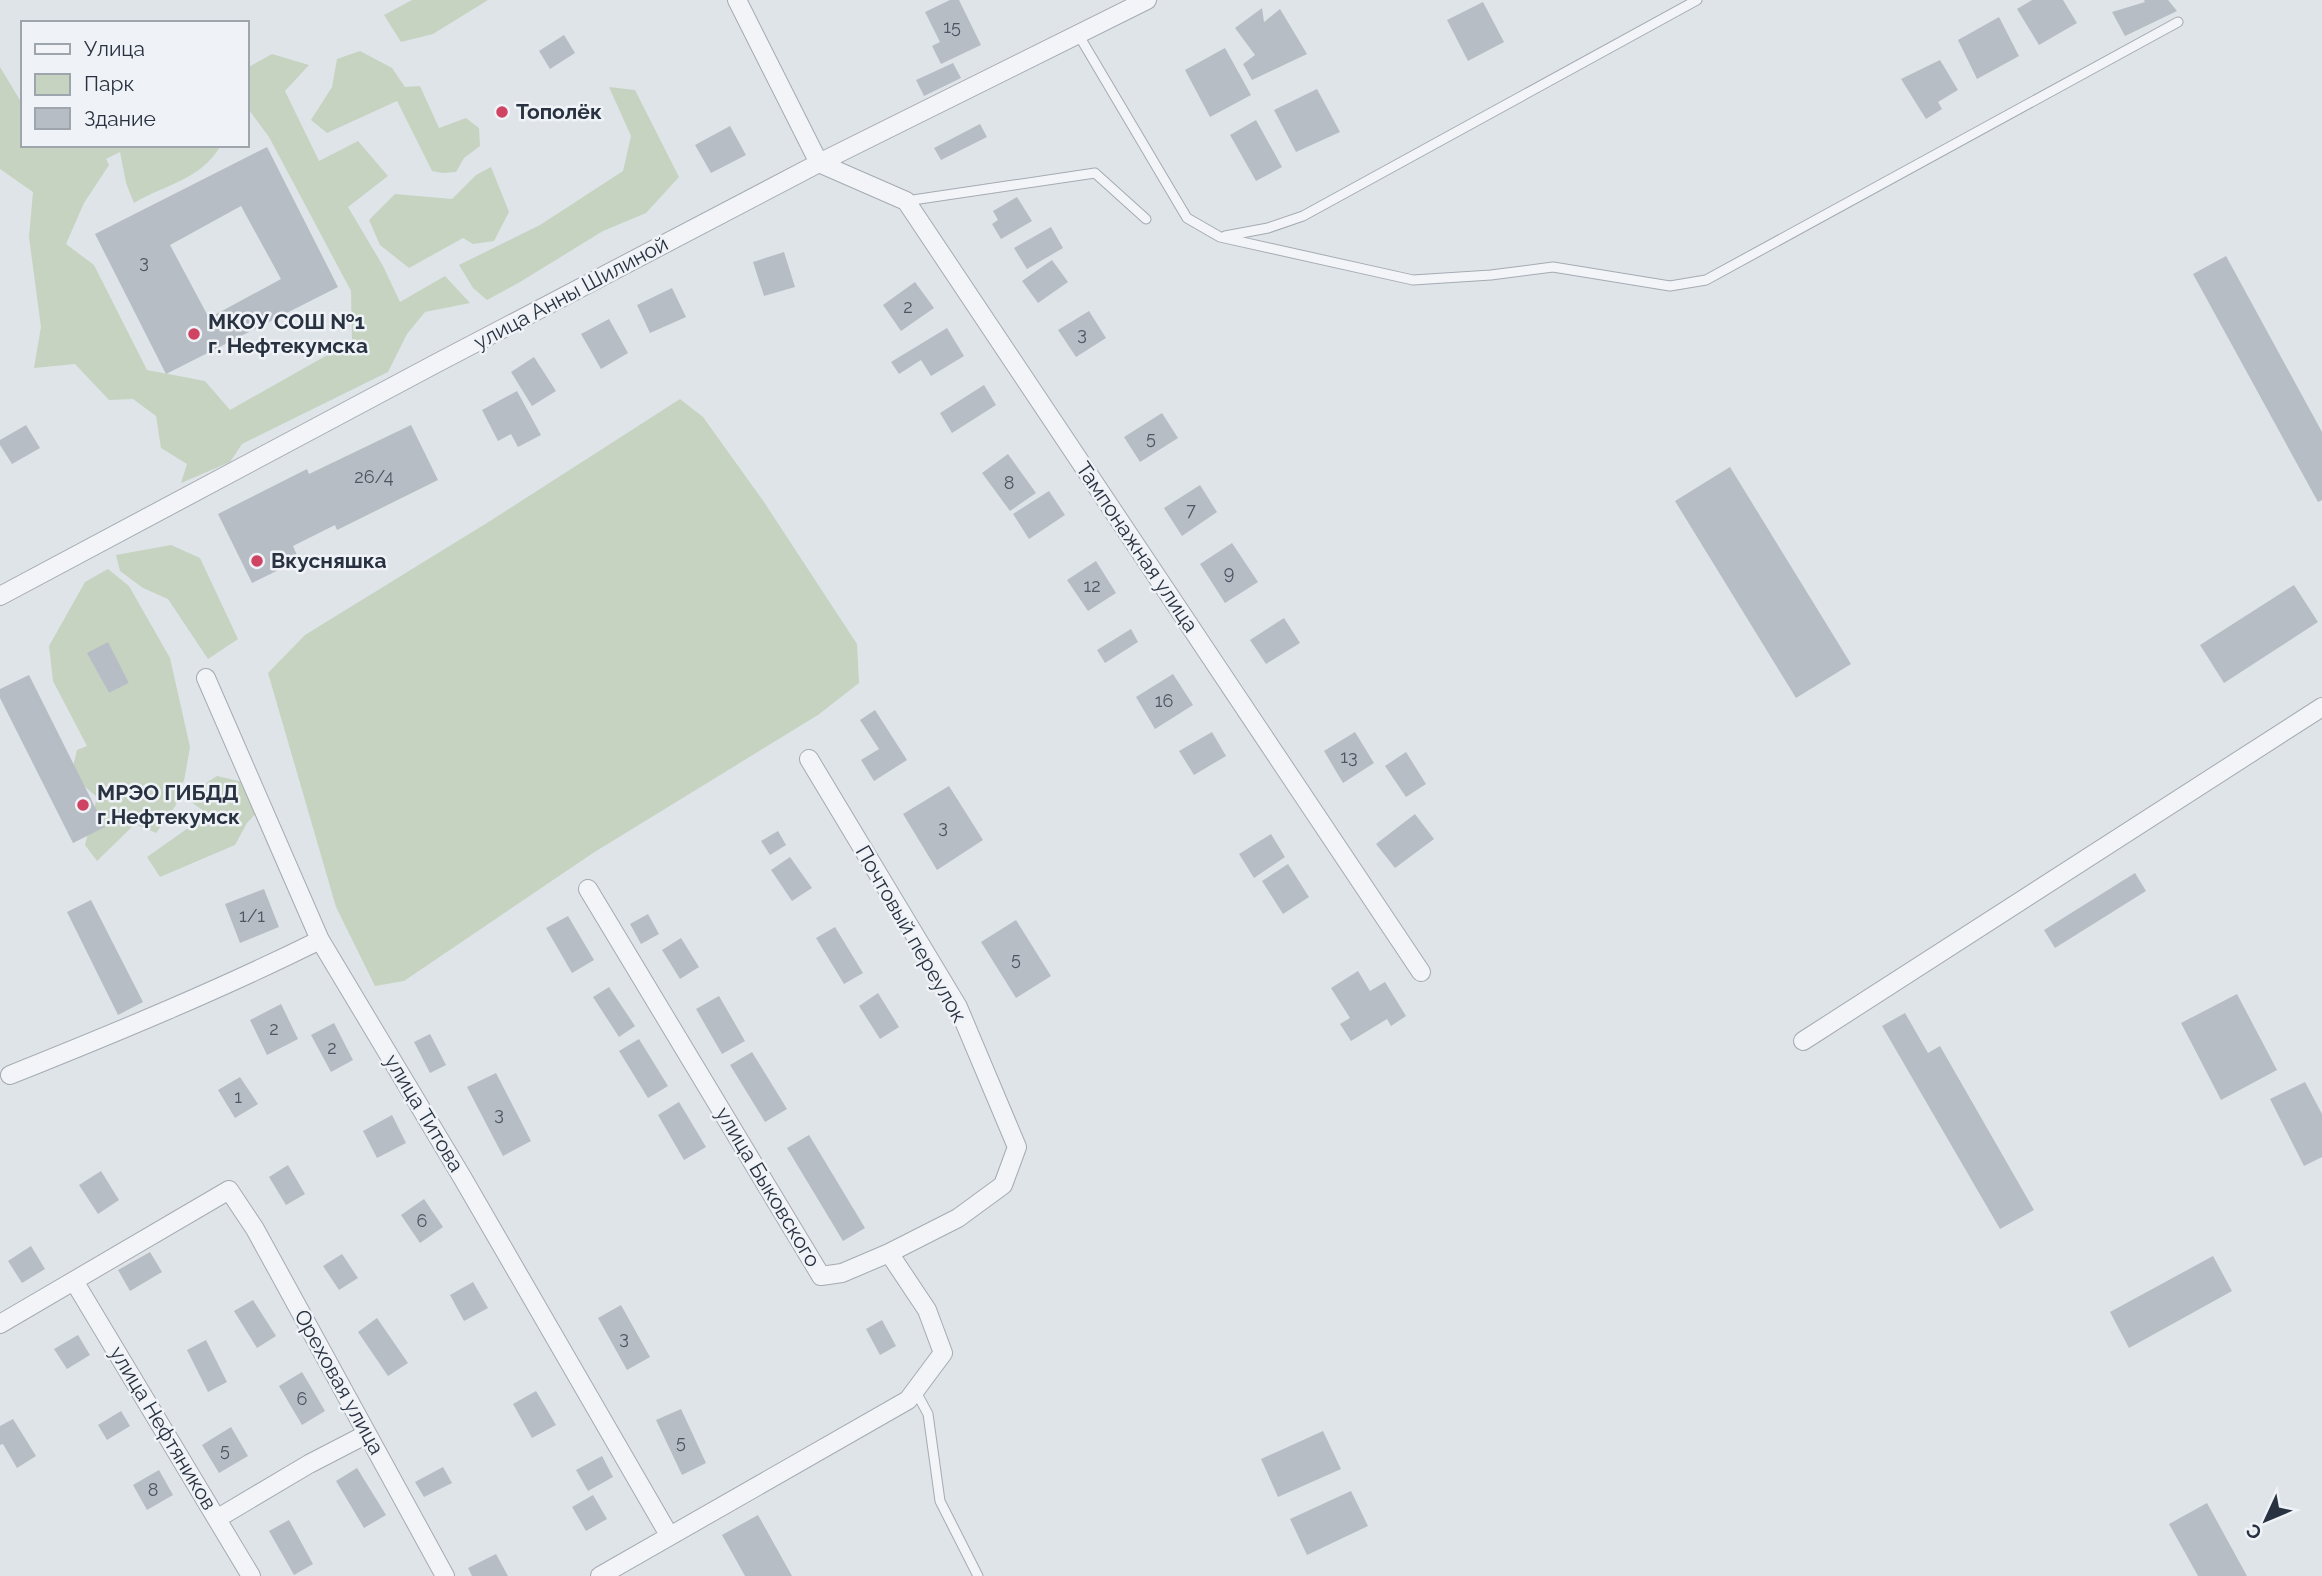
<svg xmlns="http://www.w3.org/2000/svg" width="2322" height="1576" viewBox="0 0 2322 1576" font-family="Raleway,sans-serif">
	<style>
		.green { fill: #c6d3c1; fill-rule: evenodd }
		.building { fill: #b7bdc5; fill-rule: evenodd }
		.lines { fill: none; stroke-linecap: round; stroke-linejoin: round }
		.lane-casing { stroke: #a4abb3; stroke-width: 11 }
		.street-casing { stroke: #a4abb3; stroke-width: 20 }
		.lane { stroke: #f2f4f7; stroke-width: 9 }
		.street { stroke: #f2f4f7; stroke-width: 18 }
		.poi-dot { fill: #ce4462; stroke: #eff2f6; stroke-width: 2.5 }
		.labels { text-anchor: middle; stroke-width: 5; stroke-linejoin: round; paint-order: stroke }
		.number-label { font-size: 18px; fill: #4c5561 }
		.poi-label { font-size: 21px; font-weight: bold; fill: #283240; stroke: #eff2f6; text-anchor: start }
		.street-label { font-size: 21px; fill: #283240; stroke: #eff2f6 }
	</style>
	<rect width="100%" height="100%" fill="#dfe4e9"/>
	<path class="green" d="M412,0H488L433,34L401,42L384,15Z
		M360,51L392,68L405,87L420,86L439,128L466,118L479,128L480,146L464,158L456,172L442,173L432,171L397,101L327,133L311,120L332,87L337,59Z
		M272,54L309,65L285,91L319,161L358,141L388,176L348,207L383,266L400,302L445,276L470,303L425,312L407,334L388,372L242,444L230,462L181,483L187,464L161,448L156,416L133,399L109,400L75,364L34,368L41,327L29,237L33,192L0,169V67L23,105V145H221C201,180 166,184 134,203L126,183L120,152L106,159L109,165L84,203L66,244L94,265L147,370L205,381L230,410L352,341L351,291L269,137L249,110L247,101V68Z
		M609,87L635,90L679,177L646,213L603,231L520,282L487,300L473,288L459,265L540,225L623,171L631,136Z
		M491,167L509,212L494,241L473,244L463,238L409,268L380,245L369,220L395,194L452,199L476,175Z
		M680,399L703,417L764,502L857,644L859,683L818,715L593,853L404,981L375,986L336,907L268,673L305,635L490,521Z
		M171,545L200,558L238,639L208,659L168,599L143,588L120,571L116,555Z
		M108,569L129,586L170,658L190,747L184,781L178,787L176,805L156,833L135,824L97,861L85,845L97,797L71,775L77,750L87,746L53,681L49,646L85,582ZM108,643L129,683L109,693L88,653Z
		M217,776L260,786L265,804L247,823L235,845L160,877L147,857L208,814L191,802L195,790Z"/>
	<path class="building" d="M950,0H959L981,45L941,64L932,46L940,42L925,12Z
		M2032,0H2063L2077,23L2039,45L2017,9Z
		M2144,0H2168L2177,11L2125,36L2112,12L2145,2Z
		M1483,2L1504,42L1468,61L1447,20Z
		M1262,8L1264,22L1280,9L1307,54L1252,80L1243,64L1255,55L1235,28Z
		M1999,17L2019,56L1977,79L1958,40Z
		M564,35L575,53L550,69L539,51Z
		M1225,48L1251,95L1210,117L1185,70Z
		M1940,60L1958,90L1938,102L1942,109L1926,119L1901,79Z
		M953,63L961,78L924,96L916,80Z
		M1317,89L1340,132L1296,152L1274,110Z
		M1256,120L1282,167L1256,181L1230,135Z
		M980,124L987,137L941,160L934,148Z
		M730,126L746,155L711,173L695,145Z
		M267,147L338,287L166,374L95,234ZM241,206L281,279L209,318L170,245Z
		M1017,197L1032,221L1001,239L992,224L998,220L993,211Z
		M1051,227L1063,248L1027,269L1014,248Z
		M784,252L795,287L764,296L753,262Z
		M2226,256L2322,432V500L2318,502L2193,274Z
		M1052,260L1068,282L1038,303L1022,281Z
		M915,282L934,308L901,331L883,305Z
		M672,288L686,317L650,333L637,305Z
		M1089,311L1106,338L1076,357L1058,330Z
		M609,319L628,353L601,369L581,334Z
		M947,328L964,356L931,376L921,360L899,374L891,362Z
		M534,357L556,391L532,406L511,372Z
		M984,385L996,405L952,433L940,413Z
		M517,391L541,435L518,447L511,434L498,441L482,410Z
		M1162,413L1178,438L1140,462L1124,437Z
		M26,425L40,448L12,464L0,445V440Z
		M411,425L438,480L337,530L335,525L293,546L299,560L252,583L218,514L307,469L309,474Z
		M1008,454L1036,493L1010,511L982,473Z
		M1730,467L1851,664L1796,698L1675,501Z
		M1200,485L1217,512L1182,536L1164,508Z
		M1049,491L1065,515L1029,539L1013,514Z
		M1232,543L1258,582L1225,603L1200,564Z
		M1096,561L1116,593L1088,611L1067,580Z
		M2294,585L2318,622L2224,683L2200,645Z
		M1284,618L1300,643L1266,664L1250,640Z
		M1131,629L1138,642L1105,663L1097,650Z
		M108,642L129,683L109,693L87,653Z
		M1173,674L1193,705L1155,729L1136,697Z
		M29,675L105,827L73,843L0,698V689Z
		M875,710L907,760L874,781L861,760L879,749L860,720Z
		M1212,732L1226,756L1194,775L1179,751Z
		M1355,732L1374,763L1343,783L1324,751Z
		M1406,752L1426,784L1406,797L1385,766Z
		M949,786L983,840L937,870L903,814Z
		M1415,814L1434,839L1395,868L1376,844Z
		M778,831L786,845L770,855L761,841Z
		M1271,834L1285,857L1254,878L1239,854Z
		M790,857L812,888L792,901L771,870Z
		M1288,864L1309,897L1283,914L1262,881Z
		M2135,873L2146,891L2055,948L2044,930Z
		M264,889L279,927L240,943L225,904Z
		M91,900L143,1002L118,1015L67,912Z
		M648,914L659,934L641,944L630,924Z
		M568,916L594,960L572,973L546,928Z
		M1016,920L1051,976L1016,998L981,942Z
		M835,927L863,973L844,984L816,938Z
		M681,938L699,967L680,979L662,950Z
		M1358,971L1370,991L1385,982L1406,1016L1391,1026L1387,1019L1351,1041L1340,1024L1350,1018L1331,988Z
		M609,987L635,1026L619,1037L593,997Z
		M878,993L899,1027L880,1039L859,1006Z
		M2237,994L2277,1070L2221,1100L2181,1023Z
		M719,996L745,1041L722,1054L696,1009Z
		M281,1004L298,1039L267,1055L250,1020Z
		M1905,1013L1928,1053L1940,1046L2034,1210L2000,1229L1882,1026Z
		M334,1023L353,1060L331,1072L311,1035Z
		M430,1034L446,1065L430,1073L414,1042Z
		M639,1039L668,1086L648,1098L619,1051Z
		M752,1052L787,1109L765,1122L730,1065Z
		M496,1073L531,1141L503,1156L467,1087Z
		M240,1077L258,1104L235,1118L218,1090Z
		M2305,1082L2322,1114V1157L2304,1166L2270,1099Z
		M679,1102L706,1147L684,1160L658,1115Z
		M392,1115L406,1143L377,1158L363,1131Z
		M809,1135L865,1228L843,1241L787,1148Z
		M288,1165L305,1194L286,1205L269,1177Z
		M101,1171L119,1200L98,1214L79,1185Z
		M424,1199L443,1227L420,1243L401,1215Z
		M31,1246L45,1269L22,1283L8,1261Z
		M150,1252L162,1272L130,1291L118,1270Z
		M342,1254L358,1278L339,1290L323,1266Z
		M2213,1256L2232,1291L2129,1348L2110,1312Z
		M473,1282L488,1308L464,1321L450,1295Z
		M253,1300L276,1336L257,1348L234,1311Z
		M621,1305L650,1357L627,1370L598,1318Z
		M377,1318L408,1363L388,1376L358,1332Z
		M882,1320L896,1346L880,1355L866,1329Z
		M78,1335L90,1355L67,1369L54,1349Z
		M206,1340L227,1382L208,1392L187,1350Z
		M302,1372L325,1411L302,1425L279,1386Z
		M536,1391L556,1425L532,1438L513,1404Z
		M681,1409L706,1463L682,1475L656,1420Z
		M121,1411L130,1426L107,1440L98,1425Z
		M13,1419L36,1456L17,1468L3,1444L0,1445V1426Z
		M231,1427L248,1456L219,1473L202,1445Z
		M1323,1431L1341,1469L1278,1497L1261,1459Z
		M602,1456L613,1477L588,1491L576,1470Z
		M443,1467L452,1483L424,1497L415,1482Z
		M357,1468L386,1515L364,1528L336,1481Z
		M159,1470L173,1495L147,1510L133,1485Z
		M1351,1491L1368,1526L1307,1555L1290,1519Z
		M593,1495L607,1519L586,1531L572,1507Z
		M2207,1503L2247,1576H2198L2169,1524Z
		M758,1515L792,1576H745L722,1535Z
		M289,1520L313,1564L294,1575L269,1531Z
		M496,1554L508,1576H472L468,1568Z"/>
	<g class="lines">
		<defs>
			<path id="lane" d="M1078,34L1187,218L1220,237L1413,280L1491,275L1553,267L1670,286L1706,280L2178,22
				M906,201L1095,173L1146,219
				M1225,236L1268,228L1303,216L1697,0
				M915,1390L928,1414L940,1501L978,1576"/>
			<path id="street" d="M737,0L819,163
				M819,163L906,201L1421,972
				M0,596L435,364L819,163L1147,0
				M206,678L320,940L462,1177L669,1535
				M588,889L821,1276L842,1273L889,1253L958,1218L1003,1185L1017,1147L958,1007L809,759
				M1803,1041L2322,707
				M10,1075C115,1033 219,990 320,940
				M74,1281L251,1576
				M0,1324L229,1190L255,1229L445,1576
				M218,1518L309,1464L367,1434
				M600,1576L908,1400L943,1353L927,1310L889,1253"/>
		</defs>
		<use href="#lane" class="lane-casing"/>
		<use href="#street" class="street-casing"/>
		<use href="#lane" class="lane"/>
		<use href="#street" class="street"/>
	</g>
	<g class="poi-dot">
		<circle cx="502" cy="112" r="7"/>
		<circle cx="194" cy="334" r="7"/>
		<circle cx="257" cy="561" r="7"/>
		<circle cx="83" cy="805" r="7"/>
	</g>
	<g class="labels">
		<g class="number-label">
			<text x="952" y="33">15</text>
			<text x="144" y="268">3</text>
			<text x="908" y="313">2</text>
			<text x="1082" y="340">3</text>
			<text x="1151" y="444">5</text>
			<text x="374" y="483">26/4</text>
			<text x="1009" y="489">8</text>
			<text x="1191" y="516">7</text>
			<text x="1229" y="579">9</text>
			<text x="1092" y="592">12</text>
			<text x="1164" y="707">16</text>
			<text x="1349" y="763">13</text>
			<text x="943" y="833">3</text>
			<text x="252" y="922">1/1</text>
			<text x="1016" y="965">5</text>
			<text x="274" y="1035">2</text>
			<text x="332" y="1054">2</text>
			<text x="238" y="1103">1</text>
			<text x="499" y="1120">3</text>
			<text x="422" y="1227">6</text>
			<text x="624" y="1344">3</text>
			<text x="302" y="1405">6</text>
			<text x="681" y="1448">5</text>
			<text x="225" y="1456">5</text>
			<text x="153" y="1496">8</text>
		</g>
		<g class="poi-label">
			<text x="516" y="119">Тополёк</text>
			<text x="208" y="329">МКОУ СОШ №1<tspan x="208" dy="24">г. Нефтекумска</tspan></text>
			<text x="271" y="568">Вкусняшка</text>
			<text x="97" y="800">МРЭО ГИБДД<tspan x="97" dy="24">г.Нефтекумск</tspan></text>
		</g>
		<g class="street-label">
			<text transform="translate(571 293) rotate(-28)" y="7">улица Анны Шилиной</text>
			<text transform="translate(1137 547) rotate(56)" y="7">Тампонажная улица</text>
			<text transform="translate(911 934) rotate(60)" y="7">Почтовый переулок</text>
			<text transform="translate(424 1113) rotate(59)" y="7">улица Титова</text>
			<text transform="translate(768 1187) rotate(59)" y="7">улица Быковского</text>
			<text transform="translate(339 1382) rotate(61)" y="7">Ореховая улица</text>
			<text transform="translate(163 1428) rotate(59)" y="7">улица Нефтяников</text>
		</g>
	</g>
	<rect x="21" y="21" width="228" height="126" fill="#eff2f6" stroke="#9fa5ad" stroke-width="2"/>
	<rect x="35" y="44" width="35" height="10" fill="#f2f4f7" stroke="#9fa5ad" stroke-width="2"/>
	<text x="84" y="56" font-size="21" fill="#283240">Улица</text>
	<rect x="35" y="74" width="35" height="21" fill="#c6d3c1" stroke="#9fa5ad" stroke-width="2"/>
	<text x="84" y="91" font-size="21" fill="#283240">Парк</text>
	<rect x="35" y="108" width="35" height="21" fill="#b7bdc5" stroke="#9fa5ad" stroke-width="2"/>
	<text x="84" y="126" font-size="21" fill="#283240">Здание</text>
	<g transform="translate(2266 1520) rotate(226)" stroke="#eff2f6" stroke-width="5" paint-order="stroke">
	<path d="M0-5L12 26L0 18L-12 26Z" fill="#283240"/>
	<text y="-10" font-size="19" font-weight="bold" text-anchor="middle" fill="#283240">С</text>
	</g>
</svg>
